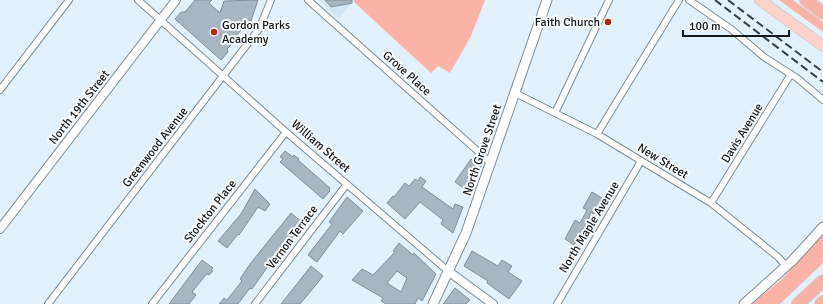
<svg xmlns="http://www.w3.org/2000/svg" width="823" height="304" viewBox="0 0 823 304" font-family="Signika,sans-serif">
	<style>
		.built { fill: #cfe5f4 }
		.green { fill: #fab3a6 }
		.building { fill: #a7b6c0; stroke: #82909a; fill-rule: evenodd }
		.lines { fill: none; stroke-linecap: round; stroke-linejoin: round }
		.minor-casing { stroke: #7e8d96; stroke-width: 8 }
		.tertiary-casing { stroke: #7e8d96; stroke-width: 10 }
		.secondary-casing { stroke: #7e8d96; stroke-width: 11 }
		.primary-casing { stroke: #d0d1d1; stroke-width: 12 }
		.motorway-casing { stroke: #d0d1d1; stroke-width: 14 }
		.minor { stroke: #fff; stroke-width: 6 }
		.tertiary { stroke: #fff; stroke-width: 8 }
		.secondary { stroke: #fff; stroke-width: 9 }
		.primary { stroke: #fbd1c9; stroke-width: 10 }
		.motorway { stroke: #f8b2a5; stroke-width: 12 }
		.rail { stroke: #373e43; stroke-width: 2; stroke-dasharray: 8 4; stroke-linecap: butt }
		.poi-dot { fill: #b42716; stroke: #f9fcfe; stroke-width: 1.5 }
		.labels { text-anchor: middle; stroke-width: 4; stroke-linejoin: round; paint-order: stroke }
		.poi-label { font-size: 12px; fill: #12181b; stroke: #f9fcfe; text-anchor: end }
		.street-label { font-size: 12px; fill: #12181b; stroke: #f9fcfe }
	</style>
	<rect width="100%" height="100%" fill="#e2f1fc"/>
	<path class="built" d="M319,0H354L339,19Z"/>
	<path class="green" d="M354,0H485L471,36L450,73L438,66L431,73L354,2Z
		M779,0H793L823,22V32Z
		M823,233V263L780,304H752L782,279Z"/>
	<path class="building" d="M195,0H212L209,3L220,13L224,1L258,0L251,21L248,20L241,27L242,29L236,36L238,38L227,49L228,52L221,60L175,19L181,12H185Z
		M325,0H352V3L331,7Z
		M285,151L293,157L294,155L299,159L298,160L330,188L329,190L330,191L323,199L280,162L283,159L280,157Z
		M471,159L481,166L479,171L465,189L455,182Z
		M420,177L426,181L422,187L453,209L455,204L463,207L453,233L441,224L443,220L420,202L405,219L387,203L393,196L394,197L405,183L409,186L415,179L418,181Z
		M255,189L270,204L265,211L258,207L239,235L238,234L227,248L218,241L241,214Z
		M592,192L602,198L594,214L591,212L587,224L574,245L565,239L575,220L580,223L587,210L583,208Z
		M347,197L363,211L343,234L340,231L317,262L308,255L332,224L329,222Z
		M291,213L303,223L284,249L273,259L252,289L250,288L238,304H219L224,298L227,300L242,281L240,279L250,264Z
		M399,243L413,255L414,253L436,274L422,301L418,298L415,304H386L381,301L383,298L352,280L362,269L373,275L395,252L393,251ZM397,271L407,278L401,292L387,283Z
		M472,251L498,266L502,260L512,266L508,272L522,281L509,299L487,283L488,281L464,266Z
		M202,260L213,268L211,270L213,271L209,275L207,274L205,276L192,292L196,295L189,304H169Z
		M311,266L323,276L315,286L300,304H281Z
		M455,288L470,300L466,304H443Z"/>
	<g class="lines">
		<defs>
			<path id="minor" d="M138,0L286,132L448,271
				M308,0L490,162
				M689,0L731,29L764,57L797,78L823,100
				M0,90L69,0
				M515,93L597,134L711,203L778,257L786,266
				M555,113L609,0
				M597,134L679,0
				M711,203L791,74
				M48,304L259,29L271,0
				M152,304L286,132
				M255,304L347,184
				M557,304L641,161"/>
			<path id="tertiary" d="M0,229L176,0
				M448,271L493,304"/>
			<path id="secondary" d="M433,304L466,233L547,0
				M744,304L793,260L823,227"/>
			<path id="primary" d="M760,0L823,46"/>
			<path id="motorway" d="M806,0L823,13
				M798,304L823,281
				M821,304L823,302"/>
		</defs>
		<use href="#minor" class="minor-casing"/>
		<use href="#tertiary" class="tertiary-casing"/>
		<use href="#secondary" class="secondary-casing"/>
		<use href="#primary" class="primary-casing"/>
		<use href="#motorway" class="motorway-casing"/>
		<use href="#minor" class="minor"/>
		<use href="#tertiary" class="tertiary"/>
		<use href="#secondary" class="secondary"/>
		<use href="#primary" class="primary"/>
		<use href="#motorway" class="motorway"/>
		<path class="rail" d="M715,0L823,82
			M728,0L823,72"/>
	</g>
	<g class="poi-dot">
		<circle cx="608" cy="22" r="4"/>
		<circle cx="214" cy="32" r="4"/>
	</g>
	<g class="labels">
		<g class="poi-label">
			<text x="600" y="26">Faith Church</text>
			<text x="222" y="29" text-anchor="start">Gordon Parks<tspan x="222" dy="14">Academy</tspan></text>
		</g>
		<g class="street-label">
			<text transform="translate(407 73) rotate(42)" y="4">Grove Place</text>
			<text transform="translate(79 107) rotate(-52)" y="4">North 19th Street</text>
			<text transform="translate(742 133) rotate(-58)" y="4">Davis Avenue</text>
			<text transform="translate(321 146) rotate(41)" y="4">William Street</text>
			<text transform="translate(155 147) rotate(-52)" y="4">Greenwood Avenue</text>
			<text transform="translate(482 150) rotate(-71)" y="4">North Grove Street</text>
			<text transform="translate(663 161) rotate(31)" y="4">New Street</text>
			<text transform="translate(210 211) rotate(-52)" y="4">Stockton Place</text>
			<text transform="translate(589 227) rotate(-59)" y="4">North Maple Avenue</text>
			<text transform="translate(292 237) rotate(-53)" y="4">Vernon Terrace</text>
		</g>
	</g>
	<path d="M683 30v6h106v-6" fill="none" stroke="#12181b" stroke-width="2"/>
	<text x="689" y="30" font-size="12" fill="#12181b" stroke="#f9fcfe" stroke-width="3" paint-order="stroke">100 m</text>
</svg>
